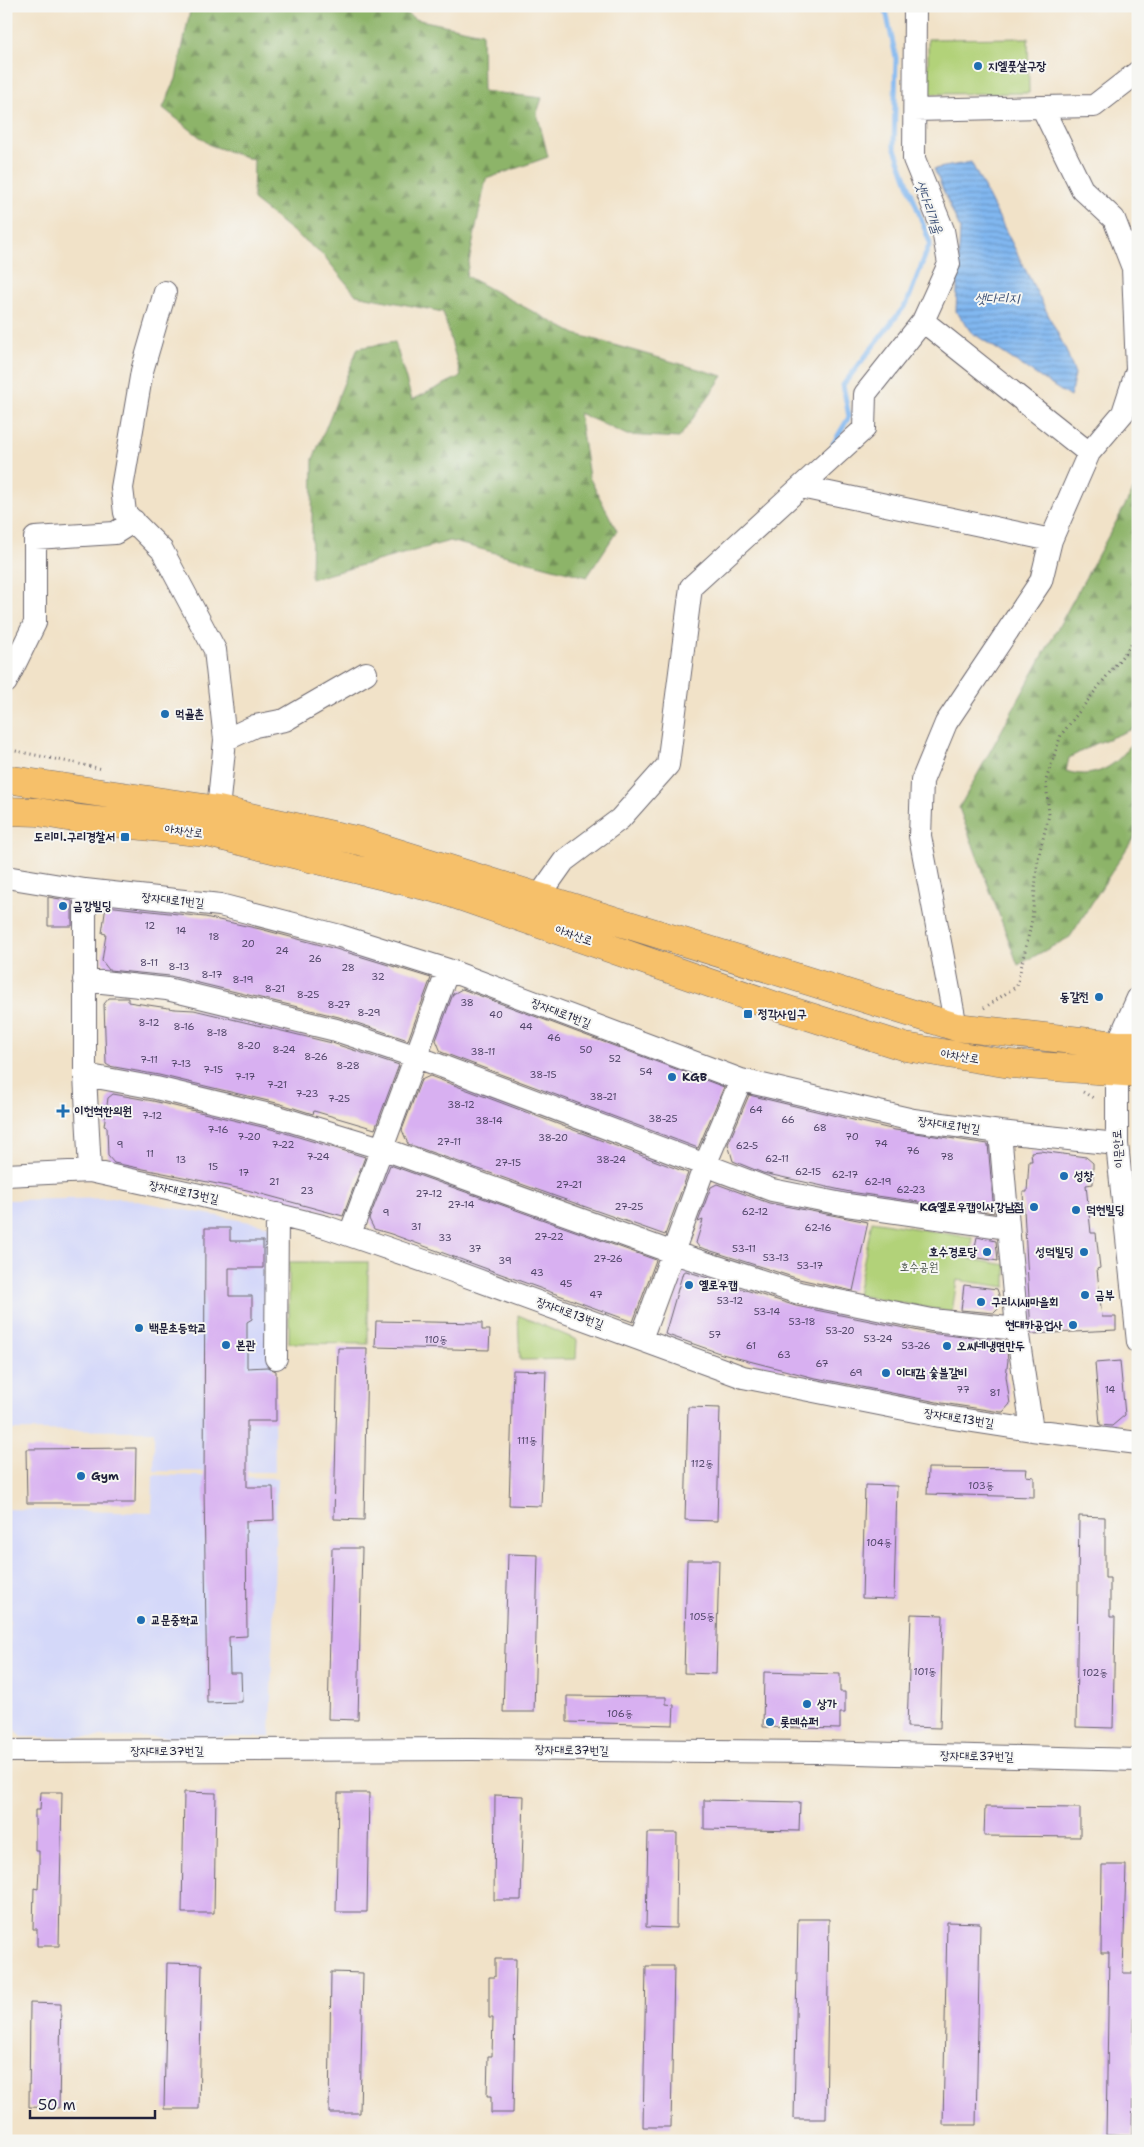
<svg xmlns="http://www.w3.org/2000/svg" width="1144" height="2147" viewBox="0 0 1144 2147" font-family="'Shantell Sans','Poor Story',sans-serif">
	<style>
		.built { fill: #d4d8f9 }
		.forest { fill: url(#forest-firs); stroke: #586b52 }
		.park { fill: #b2d279; stroke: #6a7a5a }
		.water { fill: url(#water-rules); stroke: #526c96 }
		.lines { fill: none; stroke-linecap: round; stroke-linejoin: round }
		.stream { stroke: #81b7f0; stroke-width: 5 }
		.building { fill: #d8b0f1 }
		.minor-casing { stroke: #6a656c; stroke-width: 24 }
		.major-casing { stroke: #6a656c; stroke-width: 29 }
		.path { stroke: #6a656c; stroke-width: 3; stroke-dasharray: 1 4; stroke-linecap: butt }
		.minor { stroke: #fff; stroke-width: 22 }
		.major { stroke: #f6c06b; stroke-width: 28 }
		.poi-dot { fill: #1f6fb2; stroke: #f6f6f2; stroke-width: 2 }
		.labels { text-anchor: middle; stroke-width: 4; stroke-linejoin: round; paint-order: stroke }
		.number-label { font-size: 10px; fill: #504668 }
		.poi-label { font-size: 12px; font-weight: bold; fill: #22223b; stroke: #f6f6f2; text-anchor: start }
		.street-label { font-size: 12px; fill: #22223b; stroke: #f6f6f2 }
		.park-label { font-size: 12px; fill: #4d574e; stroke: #f6f6f2 }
		.water-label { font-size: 14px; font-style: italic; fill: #43567a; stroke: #f6f6f2 }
	</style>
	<defs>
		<pattern id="forest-firs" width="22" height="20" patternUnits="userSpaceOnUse" patternTransform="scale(1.25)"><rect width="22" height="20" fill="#8db469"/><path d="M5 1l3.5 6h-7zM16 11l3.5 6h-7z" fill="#739258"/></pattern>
		<pattern id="water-rules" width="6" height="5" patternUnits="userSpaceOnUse" patternTransform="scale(1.25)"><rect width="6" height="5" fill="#81b7f0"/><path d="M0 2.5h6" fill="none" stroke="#6994c4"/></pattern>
	</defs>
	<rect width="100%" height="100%" fill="#f6f6f2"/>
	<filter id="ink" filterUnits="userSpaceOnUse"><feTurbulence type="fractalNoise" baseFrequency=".02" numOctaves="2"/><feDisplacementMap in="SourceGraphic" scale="10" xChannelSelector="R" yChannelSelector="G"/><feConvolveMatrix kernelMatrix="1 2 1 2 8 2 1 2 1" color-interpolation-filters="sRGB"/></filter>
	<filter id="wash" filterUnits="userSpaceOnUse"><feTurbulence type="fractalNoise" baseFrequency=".0096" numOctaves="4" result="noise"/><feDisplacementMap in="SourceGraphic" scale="20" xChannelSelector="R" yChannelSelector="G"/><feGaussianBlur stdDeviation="1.12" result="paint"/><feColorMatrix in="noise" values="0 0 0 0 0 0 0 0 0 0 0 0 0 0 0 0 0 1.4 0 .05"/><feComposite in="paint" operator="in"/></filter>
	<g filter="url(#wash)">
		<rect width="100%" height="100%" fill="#f1e2c8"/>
		<path class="built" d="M121,1198L271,1226L275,1472L154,1471V1431L6,1430V1200Z
			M153,1475L277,1478L270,1737H22L12,1727L7,1509L152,1513Z"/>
		<path class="forest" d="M191,6H396L415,19L482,33L483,91L542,98L537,113L548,157L486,179L466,276L575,334L723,376L679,438L627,435L579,413L589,477L617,531L587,577L450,541L311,579L313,459L358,348L395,342L412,400L461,376L443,312L356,295L324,256L253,200L254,160L210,145L163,108L176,79Z
			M1138,482V727L1095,744L1069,758L1066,771C1099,782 1123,761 1138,733V831L1070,937L1018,965L959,808Z"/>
		<path class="park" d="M1028,38L1029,93L928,94V39Z
			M872,1221L973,1238L970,1259L1006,1265V1287L957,1280L952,1312L857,1295Z
			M289,1262H368V1344L289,1343Z
			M518,1315L577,1340L576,1359L520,1360Z"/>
		<path class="water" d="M971,162L1066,350L1075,374L1070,397L971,332L956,311L960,229L934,169Z"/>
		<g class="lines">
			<path class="stream" d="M833,444L849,417L843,385L907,303L930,243L894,146L896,58L885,6"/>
		</g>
		<g id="blocks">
			<path class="building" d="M48,897L72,901V926H48Z
				M106,906L205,917L260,929L336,949L431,978L408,1040L339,1017L170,976L109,970L102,961L106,934L102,933Z
				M462,989L724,1087L698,1148L441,1052L436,1040L453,994Z
				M109,998H128V1002L175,1009L194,1010L332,1043L399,1065L375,1129L314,1111L313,1114L281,1104L159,1075L109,1066L106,1064L104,1004Z
				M430,1076L688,1173L665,1235L408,1144L402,1130L421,1080Z
				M113,1094L153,1101L275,1130L365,1157L343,1216L247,1190L114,1163L108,1156L107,1127L104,1126L108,1098Z
				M749,1095L895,1130L988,1144L994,1213L850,1192L763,1173L733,1161L728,1144Z
				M1040,1151L1086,1157L1093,1163V1184L1086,1185L1091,1233H1096L1100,1268L1097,1269L1102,1317H1116V1330L1031,1334L1023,1192H1027L1029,1161H1032L1031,1152Z
				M390,1165L656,1260L633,1322L391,1234L374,1229L369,1219Z
				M717,1184L769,1203L868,1222L853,1291L799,1279L699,1247L696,1243L703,1220L698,1222L711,1187Z
				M205,1228H230V1241H263V1268H229V1296H252V1319L247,1322V1368L267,1367L276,1371V1421H247V1487H273L274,1520L246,1521L247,1636L229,1637L230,1673H241L242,1702L207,1703L204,1488Z
				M977,1237L996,1241L998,1261L973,1257Z
				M686,1271L796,1306L929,1333L1006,1342L1008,1360L1006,1376L1010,1404L1003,1412H1001L942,1403L811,1377L722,1354L665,1334L683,1272Z
				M964,1285L997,1289L999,1295L998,1309L994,1313L961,1310Z
				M376,1321L482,1323V1330H490L489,1350L375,1347Z
				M338,1348H367L364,1520L334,1519Z
				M1120,1361L1125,1415L1112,1426L1100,1425L1095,1363Z
				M513,1370L546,1371L541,1506L509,1505Z
				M688,1407L720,1408L717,1521L685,1520Z
				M136,1448L135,1503H27L26,1449Z
				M928,1468L1027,1469L1026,1476L1034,1477V1497L927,1494Z
				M865,1485L897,1486L894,1599L862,1598Z
				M1079,1516L1105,1517V1578H1110V1617H1115L1113,1728L1076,1727Z
				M332,1548H362L358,1720L328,1719Z
				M508,1554L538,1555L534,1712H503Z
				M687,1560H719L716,1674L684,1673Z
				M911,1614L943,1615L940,1728L907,1727Z
				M764,1672L840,1674V1692H845V1713H840V1729L763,1727Z
				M567,1696L666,1697V1704L674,1705L673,1725L567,1722Z
				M41,1792H62L59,1946H37V1929H33L34,1888L38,1889L39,1868V1851H35V1810H40Z
				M184,1792L216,1793L214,1913H182Z
				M338,1793H369L367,1912H336Z
				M495,1795L524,1796L521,1900H494Z
				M704,1800L800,1802L799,1831L704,1829Z
				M985,1807L1080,1808V1837L984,1836Z
				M648,1833H677L676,1928L646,1927Z
				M1102,1865H1126L1123,1973H1135L1132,2136L1106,2135L1109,1953H1101Z
				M798,1919H829L826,2119H794Z
				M947,1922L980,1923L976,2125H943Z
				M495,1959H516L513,2113H491V2096H487L488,2056H492L493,2018H489V1977H495Z
				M167,1963L202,1964L199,2109H164Z
				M646,1966H674L671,2127H643Z
				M331,1972L363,1973L360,2113H329Z
				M30,2003L61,2004L59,2108L29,2107Z"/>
		</g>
	</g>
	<g filter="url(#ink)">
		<use href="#blocks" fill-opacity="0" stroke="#6a656c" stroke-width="1"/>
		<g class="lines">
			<defs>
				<path id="minor" d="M915,110L1042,107
					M165,292L142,371L122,488L125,513L162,550L215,650L225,740L218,810
					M923,321L1089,453
					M801,487L1051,540
					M6,682L35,623V538L115,533L134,521
					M225,740L255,726L285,720L366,673
					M6,877L85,890L220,905L340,936L448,970L741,1080L913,1120L1000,1132L1117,1144
					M85,890V1075L90,1171
					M534,910L537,899L564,861L620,819L668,765L691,587L864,429L865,394L923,321L949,264L943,230L914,159L915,6
					M84,980L167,989L336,1030L417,1057L772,1190L847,1205L1008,1228
					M1138,998L1117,1045V1144L1138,1342
					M956,1027L920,836L922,781L946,723L1041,581L1051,540L1089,453L1123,413L1137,370L1133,268L1114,219L1082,189L1042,107L1094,106L1138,72
					M85,1075L156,1088L278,1117L381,1148L674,1253L799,1293L932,1320L1017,1329
					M1000,1132L1017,1329L1032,1430
					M6,1175L90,1171L195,1194L326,1227L450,1270L743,1377L940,1416L1032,1430L1138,1443
					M350,1234L448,970
					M641,1339L705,1165L741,1080
					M276,1358L277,1214
					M6,1751L472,1749L817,1752L1138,1760"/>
				<path id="major" d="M6,779L218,810L360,841L956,1027L1117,1045H1138
					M6,811L38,812L79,819L207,833L445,891L773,1005L905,1047L1010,1064L1138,1073"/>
			</defs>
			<use href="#minor" class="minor-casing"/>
			<use href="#major" class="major-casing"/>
			<path class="path" d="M6,749L103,769
				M984,1008L1017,986L1032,920L1038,858L1049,815L1046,780L1061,735L1138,636
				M1083,1092L1095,1099"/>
			<use href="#minor" class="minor"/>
			<use href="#major" class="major"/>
		</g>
	</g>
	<g class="poi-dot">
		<circle cx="978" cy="66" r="5"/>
		<circle cx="165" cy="714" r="5"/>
		<rect x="120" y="832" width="10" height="10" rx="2.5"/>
		<circle cx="63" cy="906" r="5"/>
		<circle cx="1099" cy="997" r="5"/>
		<rect x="743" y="1009" width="10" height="10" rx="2.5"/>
		<circle cx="672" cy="1077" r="5"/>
		<path d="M60.5 1103.5h5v5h5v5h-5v5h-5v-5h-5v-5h5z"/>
		<circle cx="1064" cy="1176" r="5"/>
		<circle cx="1034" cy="1207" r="5"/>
		<circle cx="1076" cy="1210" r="5"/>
		<circle cx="987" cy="1252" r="5"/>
		<circle cx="1084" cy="1252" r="5"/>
		<circle cx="689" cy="1285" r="5"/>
		<circle cx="1085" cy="1295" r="5"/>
		<circle cx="981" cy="1302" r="5"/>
		<circle cx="1073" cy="1325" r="5"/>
		<circle cx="139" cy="1328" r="5"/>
		<circle cx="226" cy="1345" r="5"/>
		<circle cx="947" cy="1346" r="5"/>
		<circle cx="886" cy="1373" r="5"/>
		<circle cx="81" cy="1476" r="5"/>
		<circle cx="141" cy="1620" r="5"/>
		<circle cx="807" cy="1704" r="5"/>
		<circle cx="770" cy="1722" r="5"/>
	</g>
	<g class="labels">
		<g class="number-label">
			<text x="150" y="929">12</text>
			<text x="181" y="934">14</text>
			<text x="214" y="940">18</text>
			<text x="248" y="947">20</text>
			<text x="282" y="954">24</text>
			<text x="315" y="962">26</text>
			<text x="149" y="966">8-11</text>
			<text x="179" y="970">8-13</text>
			<text x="348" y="971">28</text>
			<text x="212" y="978">8-17</text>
			<text x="378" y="980">32</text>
			<text x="243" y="983">8-19</text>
			<text x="275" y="992">8-21</text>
			<text x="308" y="998">8-25</text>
			<text x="467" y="1006">38</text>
			<text x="339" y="1008">8-27</text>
			<text x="369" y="1016">8-29</text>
			<text x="496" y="1018">40</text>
			<text x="149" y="1026">8-12</text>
			<text x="184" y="1030">8-16</text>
			<text x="526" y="1030">44</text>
			<text x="217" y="1036">8-18</text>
			<text x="554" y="1041">46</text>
			<text x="249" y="1049">8-20</text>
			<text x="284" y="1053">8-24</text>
			<text x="586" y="1053">50</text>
			<text x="483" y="1055">38-11</text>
			<text x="316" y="1060">8-26</text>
			<text x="615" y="1062">52</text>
			<text x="149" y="1063">7-11</text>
			<text x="181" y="1067">7-13</text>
			<text x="348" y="1069">8-28</text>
			<text x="213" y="1073">7-15</text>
			<text x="646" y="1075">54</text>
			<text x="543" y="1078">38-15</text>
			<text x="245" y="1080">7-17</text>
			<text x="277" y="1088">7-21</text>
			<text x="307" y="1097">7-23</text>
			<text x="603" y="1100">38-21</text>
			<text x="339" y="1102">7-25</text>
			<text x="461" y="1108">38-12</text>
			<text x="756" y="1113">64</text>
			<text x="152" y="1119">7-12</text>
			<text x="663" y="1122">38-25</text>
			<text x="788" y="1123">66</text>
			<text x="489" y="1124">38-14</text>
			<text x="820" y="1131">68</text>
			<text x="218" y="1133">7-16</text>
			<text x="249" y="1140">7-20</text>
			<text x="852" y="1140">70</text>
			<text x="553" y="1141">38-20</text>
			<text x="449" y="1145">27-11</text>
			<text x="881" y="1147">74</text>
			<text x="120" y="1148">9</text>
			<text x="283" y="1148">7-22</text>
			<text x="747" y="1149">62-5</text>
			<text x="913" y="1154">76</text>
			<text x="150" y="1157">11</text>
			<text x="318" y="1160">7-24</text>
			<text x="947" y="1160">78</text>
			<text x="777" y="1162">62-11</text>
			<text x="181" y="1163">13</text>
			<text x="611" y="1163">38-24</text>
			<text x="508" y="1166">27-15</text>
			<text x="213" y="1170">15</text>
			<text x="808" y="1175">62-15</text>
			<text x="244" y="1176">17</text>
			<text x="845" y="1178">62-17</text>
			<text x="274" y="1185">21</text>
			<text x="878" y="1185">62-19</text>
			<text x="569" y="1188">27-21</text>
			<text x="911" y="1193">62-23</text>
			<text x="307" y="1194">23</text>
			<text x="429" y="1197">27-12</text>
			<text x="461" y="1208">27-14</text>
			<text x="629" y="1210">27-25</text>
			<text x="755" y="1215">62-12</text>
			<text x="386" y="1216">9</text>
			<text x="416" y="1230">31</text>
			<text x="818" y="1231">62-16</text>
			<text x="549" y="1240">27-22</text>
			<text x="445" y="1241">33</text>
			<text x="475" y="1252">37</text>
			<text x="744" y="1252">53-11</text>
			<text x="776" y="1261">53-13</text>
			<text x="608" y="1262">27-26</text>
			<text x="505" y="1264">39</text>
			<text x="810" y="1269">53-17</text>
			<text x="537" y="1276">43</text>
			<text x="566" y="1287">45</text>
			<text x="596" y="1298">47</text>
			<text x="730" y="1304">53-12</text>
			<text x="767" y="1315">53-14</text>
			<text x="802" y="1325">53-18</text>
			<text x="840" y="1334">53-20</text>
			<text x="715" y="1338">57</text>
			<text x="878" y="1342">53-24</text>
			<text x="436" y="1343">110동</text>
			<text x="751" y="1349">61</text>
			<text x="916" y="1349">53-26</text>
			<text x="784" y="1358">63</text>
			<text x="822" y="1367">67</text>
			<text x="856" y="1376">69</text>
			<text x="963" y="1393">77</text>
			<text x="1110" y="1393">14</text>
			<text x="995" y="1396">81</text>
			<text x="527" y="1444">111동</text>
			<text x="702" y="1467">112동</text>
			<text x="981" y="1489">103동</text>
			<text x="879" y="1546">104동</text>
			<text x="702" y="1620">105동</text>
			<text x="925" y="1675">101동</text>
			<text x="1095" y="1676">102동</text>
			<text x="620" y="1717">106동</text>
		</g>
		<g class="poi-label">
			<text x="988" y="70">지엘풋살구장</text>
			<text x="175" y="718">먹골촌</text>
			<text x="115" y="841" text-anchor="end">도리미.구리경찰서</text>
			<text x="73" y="910">금강빌딩</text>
			<text x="1089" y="1001" text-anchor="end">동갈전</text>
			<text x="758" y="1018">정각사입구</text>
			<text x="682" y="1081">KGB</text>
			<text x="74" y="1115">이헌혁한의원</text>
			<text x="1074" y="1180">성창</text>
			<text x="1024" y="1211" text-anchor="end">KG옐로우캡이사강남점</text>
			<text x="1086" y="1214">덕현빌딩</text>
			<text x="977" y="1256" text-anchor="end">호수경로당</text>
			<text x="1074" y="1256" text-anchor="end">성덕빌딩</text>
			<text x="699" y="1289">옐로우캡</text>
			<text x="1095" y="1299">금부</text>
			<text x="991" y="1306">구리시새마을회</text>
			<text x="1063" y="1329" text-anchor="end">현대카공업사</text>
			<text x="149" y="1332">백문초등학교</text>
			<text x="236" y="1349">본관</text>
			<text x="957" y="1350">오씨네냉면만두</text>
			<text x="896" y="1377">이대감 숯불갈비</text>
			<text x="91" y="1480">Gym</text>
			<text x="151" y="1624">교문중학교</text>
			<text x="817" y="1708">상가</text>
			<text x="780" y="1726">롯데슈퍼</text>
		</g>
		<g class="street-label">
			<text transform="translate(184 831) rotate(7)" y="4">아차산로</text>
			<text transform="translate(173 900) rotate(6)" y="4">장자대로1번길</text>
			<text transform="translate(574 935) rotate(19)" y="4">아차산로</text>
			<text transform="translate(561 1013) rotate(21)" y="4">장자대로1번길</text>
			<text transform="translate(960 1056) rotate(9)" y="4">아차산로</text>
			<text transform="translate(949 1125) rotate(8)" y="4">장자대로1번길</text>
			<text transform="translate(1118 1149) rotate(-94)" y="4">이문안로</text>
			<text transform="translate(184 1192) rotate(12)" y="4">장자대로13번길</text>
			<text transform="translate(570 1313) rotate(20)" y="4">장자대로13번길</text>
			<text transform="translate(959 1418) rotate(9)" y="4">장자대로13번길</text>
			<text transform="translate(572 1750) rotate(1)" y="4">장자대로37번길</text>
			<text x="167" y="1755">장자대로37번길</text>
			<text transform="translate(977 1756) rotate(1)" y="4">장자대로37번길</text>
		</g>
		<g class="park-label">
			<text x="919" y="1271">호수공원</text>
		</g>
		<g class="water-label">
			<text transform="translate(929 207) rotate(70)" y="5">샛다리개울</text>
			<text x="997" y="303">샛다리지</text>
		</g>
	</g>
	<rect width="1144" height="2147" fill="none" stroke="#f6f6f2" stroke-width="25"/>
	<path d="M30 2110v8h125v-8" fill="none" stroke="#22223b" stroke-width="2.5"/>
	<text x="38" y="2110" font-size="15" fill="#22223b" stroke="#f6f6f2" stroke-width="4" paint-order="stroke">50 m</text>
</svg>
